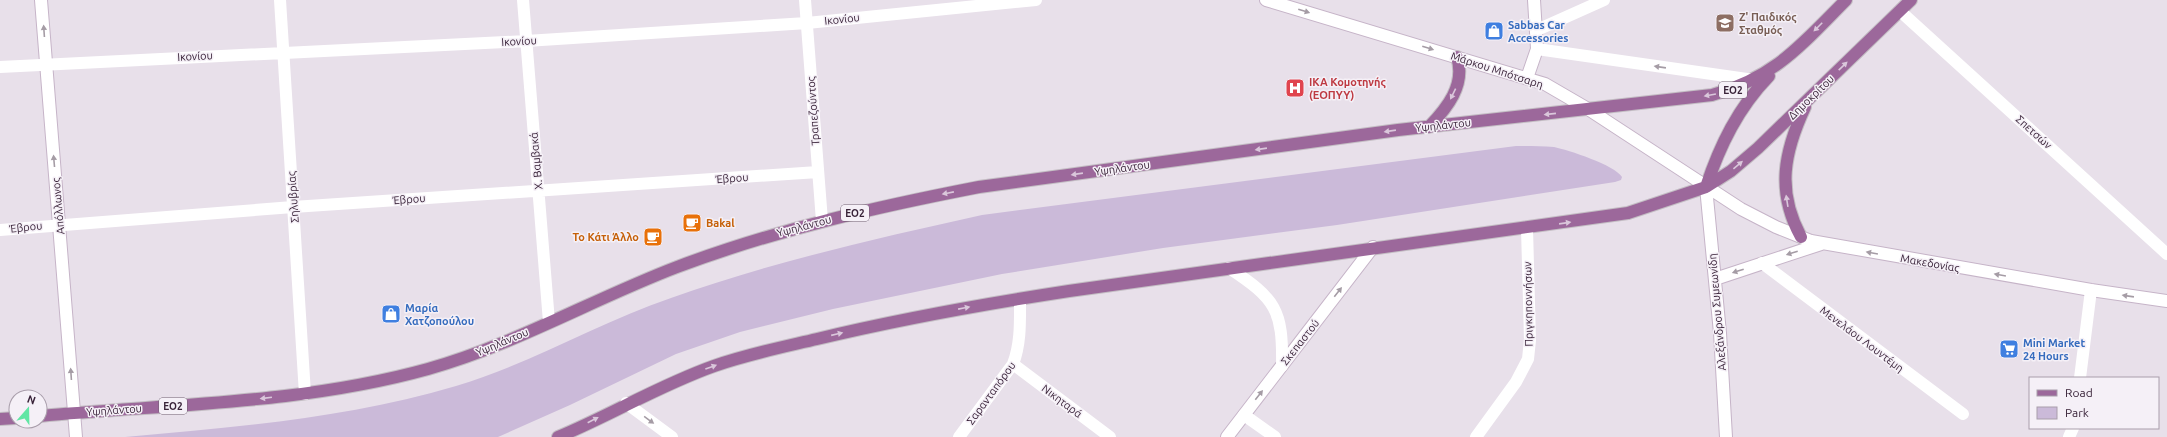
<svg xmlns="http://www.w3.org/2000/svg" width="2167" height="437" viewBox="0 0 2167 437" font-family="Ubuntu,sans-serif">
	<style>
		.green { fill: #cbbad9 }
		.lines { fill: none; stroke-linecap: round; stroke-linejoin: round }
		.secondary-casing { stroke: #c6b4c8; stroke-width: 14 }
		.primary-casing { stroke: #c3bdc3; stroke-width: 14 }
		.street { stroke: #fff; stroke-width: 12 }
		.secondary { stroke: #fff; stroke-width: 12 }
		.primary { stroke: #9c689b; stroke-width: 12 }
		.oneway { fill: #a59ca5 }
		.oneway2 { fill: #dac7db }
		.labels { text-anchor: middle; stroke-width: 3; stroke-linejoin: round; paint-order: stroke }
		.shield { fill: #f5f0f7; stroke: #716071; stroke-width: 1 }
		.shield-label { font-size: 10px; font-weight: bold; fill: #382238 }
		.education-label { font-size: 11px; font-weight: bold; fill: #785e54; stroke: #f5f0f7; text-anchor: start }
		.street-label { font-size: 11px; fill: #382238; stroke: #f5f0f7 }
		.shop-label { font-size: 11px; font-weight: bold; fill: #366cbe; stroke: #f5f0f7; text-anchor: start }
		.health-label { font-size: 11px; font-weight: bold; fill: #be3a42; stroke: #f5f0f7; text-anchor: start }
		.food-label { font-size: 11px; font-weight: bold; fill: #c56008; stroke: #f5f0f7; text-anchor: start }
	</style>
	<rect width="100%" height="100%" fill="#e8e0ea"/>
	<path class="green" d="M1516,146C1528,146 1541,146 1554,147C1568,150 1615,165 1622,177L1621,180L1615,182L1337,225L1163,248L1002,274L833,309L740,332L676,354L570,405L498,437H125C237,427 348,418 456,386C530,364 598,323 671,298C772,262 878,238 982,215Z"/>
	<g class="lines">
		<defs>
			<path id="secondary" d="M41,0L76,437
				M1266,0L1545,84L1588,109L1741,209L1776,227L1811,241L2091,290L2167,301
				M1527,78L1537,49L1534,0
				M1706,187L1720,333L1726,437
				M1715,279L1821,244
				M1227,437L1373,247"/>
			<path id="primary" d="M1429,127C1447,108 1466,85 1457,57
				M1706,187C1720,145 1738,108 1769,76
				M1801,237C1776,191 1784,152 1805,107
				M40,416C170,404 302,404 428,369C514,345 593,299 677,267C775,230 876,207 979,187L1398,130L1712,95C1776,77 1801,45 1846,0
				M0,419L16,418
				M558,437C611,415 660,385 714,366C748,354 783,347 817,339C900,319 984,304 1069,291L1628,213L1706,187L1731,171L1758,148L1911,0"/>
		</defs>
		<use href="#secondary" class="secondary-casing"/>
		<use href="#primary" class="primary-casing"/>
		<path class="street" d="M280,0L305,394
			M523,0L549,322
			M805,0L822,221
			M1900,11L2167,254
			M1537,30L1604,0
			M1537,49L1754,80
			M0,67L526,41L807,23L1036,0
			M0,230L293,207L818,172
			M1762,263L1963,414
			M1229,268C1276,299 1283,310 1282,366
			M1013,364L1110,437
			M2080,378L2091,290
			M626,403L672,437
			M1244,415L1275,437
			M959,437L1013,364C1021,343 1020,321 1020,299
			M1476,437L1516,382L1528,359L1530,340L1527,228
			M2069,437L2073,428"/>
		<use href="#secondary" class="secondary"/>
		<use href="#primary" class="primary"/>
	</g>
	<defs><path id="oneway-solid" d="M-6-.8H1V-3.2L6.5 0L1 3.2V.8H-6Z"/></defs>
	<g class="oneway">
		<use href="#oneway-solid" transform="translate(1304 11) rotate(17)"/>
		<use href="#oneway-solid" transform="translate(44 31) rotate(-94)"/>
		<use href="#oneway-solid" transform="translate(1428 48) rotate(17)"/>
		<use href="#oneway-solid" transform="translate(1660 67) rotate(-172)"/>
		<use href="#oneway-solid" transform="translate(54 161) rotate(-95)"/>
		<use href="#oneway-solid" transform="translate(1792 253) rotate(162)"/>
		<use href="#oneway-solid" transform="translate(1872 253) rotate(-170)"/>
		<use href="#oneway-solid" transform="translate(1738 271) rotate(162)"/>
		<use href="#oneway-solid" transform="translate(2000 275) rotate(-170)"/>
		<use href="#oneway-solid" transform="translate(1338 292) rotate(-52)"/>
		<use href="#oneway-solid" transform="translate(2128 296) rotate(-172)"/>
		<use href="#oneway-solid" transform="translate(71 374) rotate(-94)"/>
		<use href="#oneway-solid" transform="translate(1259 395) rotate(-52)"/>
		<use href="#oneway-solid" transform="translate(649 420) rotate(36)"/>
	</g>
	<g class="oneway2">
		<use href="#oneway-solid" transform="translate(1818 27) rotate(135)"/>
		<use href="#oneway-solid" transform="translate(1843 66) rotate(-44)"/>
		<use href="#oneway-solid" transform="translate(1453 94) rotate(116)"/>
		<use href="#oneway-solid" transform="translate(1710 95) rotate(170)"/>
		<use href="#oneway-solid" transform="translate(1550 114) rotate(174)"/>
		<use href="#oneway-solid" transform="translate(1390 131) rotate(172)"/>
		<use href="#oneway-solid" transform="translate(1261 149) rotate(172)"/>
		<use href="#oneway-solid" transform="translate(1738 165) rotate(-40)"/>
		<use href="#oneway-solid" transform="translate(1077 174) rotate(172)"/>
		<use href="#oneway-solid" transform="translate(948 193) rotate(169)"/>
		<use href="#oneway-solid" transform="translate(1787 201) rotate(-99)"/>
		<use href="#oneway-solid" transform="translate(1565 223) rotate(-8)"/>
		<use href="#oneway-solid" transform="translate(964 308) rotate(-11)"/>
		<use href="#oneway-solid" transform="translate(837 334) rotate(-13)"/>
		<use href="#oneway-solid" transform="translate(711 367) rotate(-20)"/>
		<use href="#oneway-solid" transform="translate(266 398) rotate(173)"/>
		<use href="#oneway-solid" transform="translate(593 420) rotate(-27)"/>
	</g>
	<defs>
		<symbol id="school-square" viewBox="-11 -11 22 22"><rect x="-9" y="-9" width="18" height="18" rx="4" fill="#8d6e63" stroke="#f5f0f7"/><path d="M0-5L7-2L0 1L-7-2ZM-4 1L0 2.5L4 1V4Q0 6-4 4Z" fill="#fff"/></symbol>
		<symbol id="shop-square" viewBox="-11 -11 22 22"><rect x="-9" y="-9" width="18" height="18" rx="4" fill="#3f7fe0" stroke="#f5f0f7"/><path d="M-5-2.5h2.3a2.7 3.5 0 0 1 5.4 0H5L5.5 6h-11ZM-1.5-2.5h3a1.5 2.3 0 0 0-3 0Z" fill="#fff"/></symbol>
		<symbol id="hospital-square" viewBox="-11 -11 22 22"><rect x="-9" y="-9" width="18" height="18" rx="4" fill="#e0444e" stroke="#f5f0f7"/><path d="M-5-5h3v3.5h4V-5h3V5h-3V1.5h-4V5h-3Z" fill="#fff"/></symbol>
		<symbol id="cafe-square" viewBox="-11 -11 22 22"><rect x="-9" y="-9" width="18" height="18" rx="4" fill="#e8710a" stroke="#f5f0f7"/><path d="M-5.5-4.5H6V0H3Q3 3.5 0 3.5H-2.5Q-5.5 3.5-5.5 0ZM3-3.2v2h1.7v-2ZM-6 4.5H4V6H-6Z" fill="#fff"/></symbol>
		<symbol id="supermarket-square" viewBox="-11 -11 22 22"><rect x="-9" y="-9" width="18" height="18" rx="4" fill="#3f7fe0" stroke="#f5f0f7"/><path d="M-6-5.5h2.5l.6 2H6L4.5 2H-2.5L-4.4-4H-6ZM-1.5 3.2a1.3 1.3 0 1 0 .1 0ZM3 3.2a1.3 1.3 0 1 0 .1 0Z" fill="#fff"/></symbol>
	</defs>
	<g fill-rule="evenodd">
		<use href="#school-square" x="1714" y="12" width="22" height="22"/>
		<use href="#shop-square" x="1483" y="20" width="22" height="22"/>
		<use href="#hospital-square" x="1284" y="77" width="22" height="22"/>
		<use href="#cafe-square" x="681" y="212" width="22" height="22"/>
		<use href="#cafe-square" x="642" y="226" width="22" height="22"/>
		<use href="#shop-square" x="380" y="303" width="22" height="22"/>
		<use href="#supermarket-square" x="1998" y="338" width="22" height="22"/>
	</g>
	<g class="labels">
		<g class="shield">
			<rect x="1719" y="82" width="28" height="16" rx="3"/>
			<rect x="841" y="205" width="28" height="16" rx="3"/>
			<rect x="159" y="398" width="28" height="16" rx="3"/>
		</g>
		<g class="shield-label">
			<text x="1733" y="94">ΕΟ2</text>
			<text x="855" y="217">ΕΟ2</text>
			<text x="173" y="410">ΕΟ2</text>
		</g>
		<g class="education-label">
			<text x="1739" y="21">Ζ' Παιδικός<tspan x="1739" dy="13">Σταθμός</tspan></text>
		</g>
		<g class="street-label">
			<text transform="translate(842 19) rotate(-6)" y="4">Ικονίου</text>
			<text transform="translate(519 41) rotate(-3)" y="4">Ικονίου</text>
			<text transform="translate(195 56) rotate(-3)" y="4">Ικονίου</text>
			<text transform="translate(1497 70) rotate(18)" y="4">Μάρκου Μπότσαρη</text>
			<text transform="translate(1811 97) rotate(-44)" y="4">Δημοκρίτου</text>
			<text transform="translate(813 111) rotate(-94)" y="4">Τραπεζούντος</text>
			<text transform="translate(1443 125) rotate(-6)" y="4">Υψηλάντου</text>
			<text transform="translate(2034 132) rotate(42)" y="4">Σπετσών</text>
			<text transform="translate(536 161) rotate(-95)" y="4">Χ. Βαμβακά</text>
			<text transform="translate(1122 168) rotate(-8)" y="4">Υψηλάντου</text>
			<text transform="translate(732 178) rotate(-4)" y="4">Έβρου</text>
			<text transform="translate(293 197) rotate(-94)" y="4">Σηλυβρίας</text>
			<text transform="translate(409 199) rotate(-4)" y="4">Έβρου</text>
			<text transform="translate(58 206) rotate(-95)" y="4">Απόλλωνος</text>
			<text transform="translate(804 226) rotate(-15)" y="4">Υψηλάντου</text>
			<text transform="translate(26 227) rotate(-6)" y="4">Έβρου</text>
			<text transform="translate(1930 263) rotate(10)" y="4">Μακεδονίας</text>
			<text transform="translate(1528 304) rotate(-91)" y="4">Πριγκηποννήσων</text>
			<text transform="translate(1717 312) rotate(-95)" y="4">Αλεξάνδρου Συμεωνίδη</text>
			<text transform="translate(1862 339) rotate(37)" y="4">Μενελάου Λουντέμη</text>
			<text transform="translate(502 342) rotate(-23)" y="4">Υψηλάντου</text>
			<text transform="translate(1300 342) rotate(-52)" y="4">Σκεπαστού</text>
			<text transform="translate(991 393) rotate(-54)" y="4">Σαρανταπόρου</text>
			<text transform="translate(1062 401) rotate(37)" y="4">Νικηταρά</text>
			<text transform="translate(114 410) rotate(-4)" y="4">Υψηλάντου</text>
		</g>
		<g class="shop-label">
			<text x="1508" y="29">Sabbas Car<tspan x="1508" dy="13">Accessories</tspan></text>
			<text x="405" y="312">Μαρία<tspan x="405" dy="13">Χατζοπούλου</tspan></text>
			<text x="2023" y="347">Mini Market<tspan x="2023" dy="13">24 Hours</tspan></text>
		</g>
		<g class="health-label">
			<text x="1309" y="86">ΙΚΑ Κομοτηνής<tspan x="1309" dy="13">(ΕΟΠΥΥ)</tspan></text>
		</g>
		<g class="food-label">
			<text x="706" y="227">Bakal</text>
			<text x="639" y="241" text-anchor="end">Το Κάτι Άλλο</text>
		</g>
	</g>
	<rect x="2029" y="377" width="130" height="52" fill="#f5f0f7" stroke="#a99eab"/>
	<rect x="2037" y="390" width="20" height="6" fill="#9c689b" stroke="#a99eab"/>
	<text x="2065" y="397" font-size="12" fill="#382238">Road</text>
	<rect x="2037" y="407" width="20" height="12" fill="#cbbad9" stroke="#a99eab"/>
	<text x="2065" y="417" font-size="12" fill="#382238">Park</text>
	<g transform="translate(28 409) rotate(20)"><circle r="19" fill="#f5f0f7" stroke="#a99eab"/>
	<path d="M0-3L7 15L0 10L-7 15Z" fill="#61e6a5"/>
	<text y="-6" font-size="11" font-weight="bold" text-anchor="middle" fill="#382238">N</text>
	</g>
</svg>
